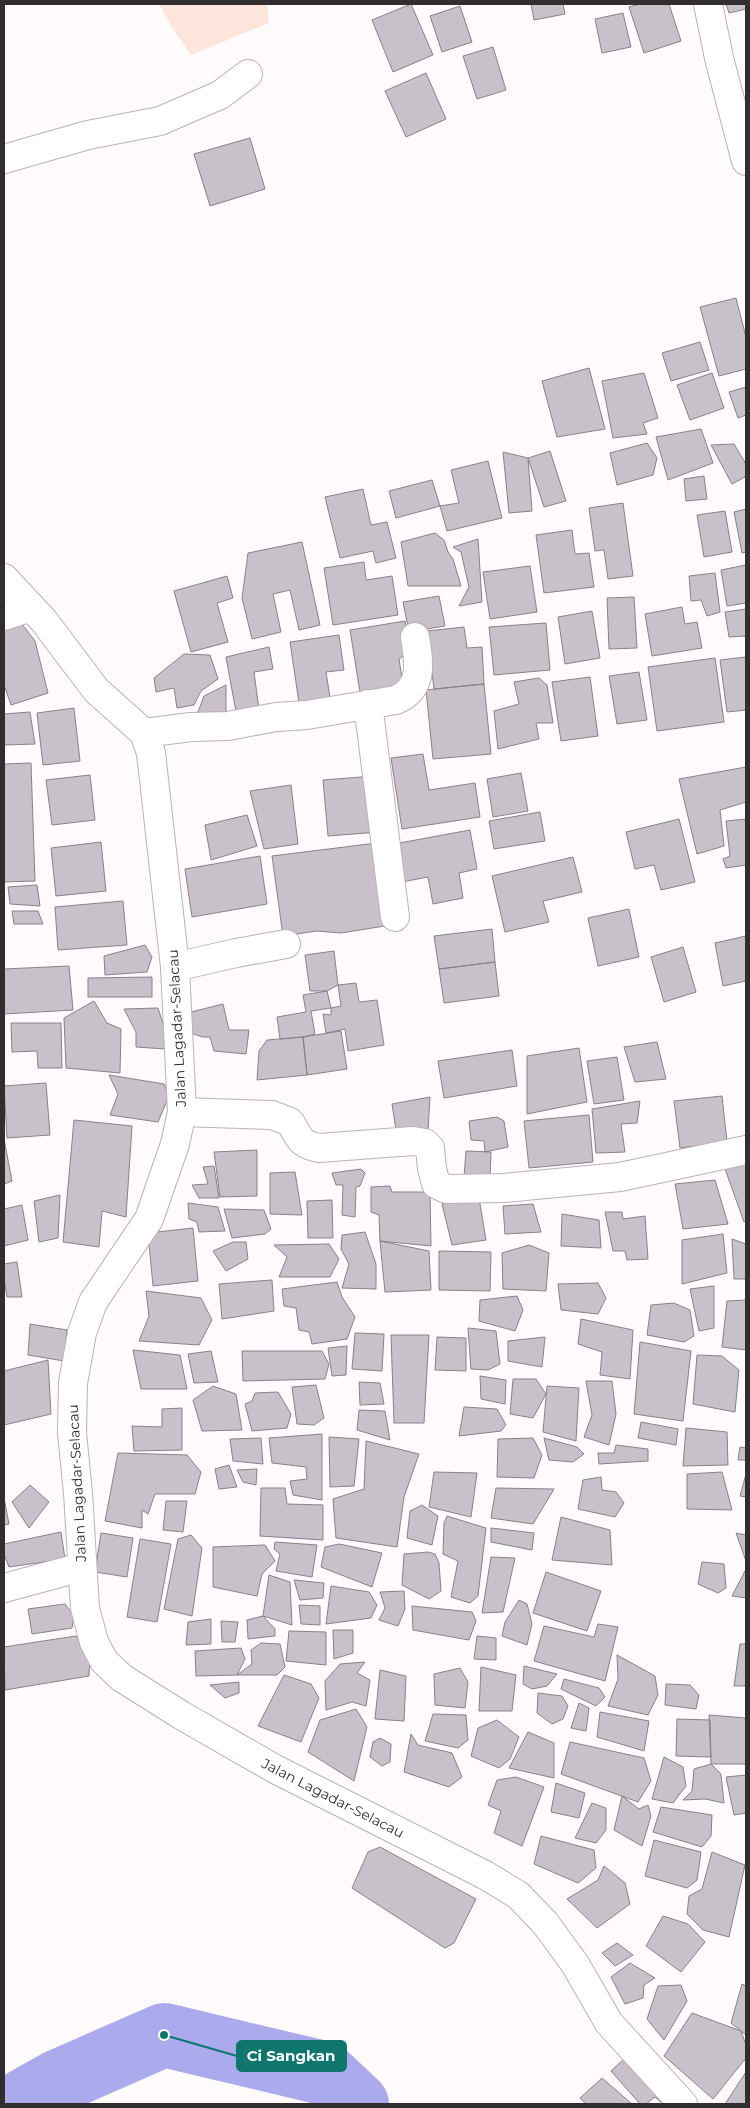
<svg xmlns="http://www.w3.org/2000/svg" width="750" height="2108" viewBox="0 0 750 2108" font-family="Montserrat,sans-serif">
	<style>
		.green { fill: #fce6db }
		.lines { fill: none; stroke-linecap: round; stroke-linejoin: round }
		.river { stroke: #abaaed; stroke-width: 64 }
		.building { fill: #c8c1ca; stroke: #88818a }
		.minor-casing { stroke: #bdb1b6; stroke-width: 30 }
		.tertiary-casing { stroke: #bdb1b6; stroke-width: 30 }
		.minor { stroke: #fff; stroke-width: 28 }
		.tertiary { stroke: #fff; stroke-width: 28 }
		.labels { text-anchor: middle; stroke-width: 4; stroke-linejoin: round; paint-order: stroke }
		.street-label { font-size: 14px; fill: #322d2f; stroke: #fff }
		.leader { fill: none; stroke: #0f766e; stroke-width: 2 }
		.callout-dot { fill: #0f766e; stroke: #fff; stroke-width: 2 }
		.callout { fill: #0f766e; stroke: #0f766e; stroke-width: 2 }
		.callout-label { font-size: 15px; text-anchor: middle; font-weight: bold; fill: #fff }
	</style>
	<rect width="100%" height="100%" fill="#fffafc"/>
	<path class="green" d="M159,4H267L269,23L191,55L171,26Z"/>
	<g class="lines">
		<path class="river" d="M18,2104L59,2081L164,2035L324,2073L357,2104"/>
	</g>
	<path class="building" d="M411,4L433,55L393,72L372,20Z
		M531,4H563L565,14L534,20Z
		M640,4H669L681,41L644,53L629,7Z
		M726,4H746V9L729,13Z
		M460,6L472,42L442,52L430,16Z
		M623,13L631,47L602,53L595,19Z
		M493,47L506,90L477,99L463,56Z
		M426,73L446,119L406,137L385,91Z
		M250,138L265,189L210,206L194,154Z
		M736,298L746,337V369L719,376L700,307Z
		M700,342L709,370L671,381L662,353Z
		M589,368L605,429L557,437L542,381Z
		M644,373L658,418L643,423L647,434L613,438L602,381Z
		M712,373L724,408L690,420L677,385Z
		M746,387V415L738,418L729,392Z
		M701,429L713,463L668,480L656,437Z
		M647,443L657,458L653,475L617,485L610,453Z
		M734,444L746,464V470L745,477L732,484L711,445Z
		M550,451L566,501L544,507L528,458Z
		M503,452L528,458L532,511L509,513Z
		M488,461L502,518L447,531L440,506L459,503L451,470Z
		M704,476L707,499L686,501L684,479Z
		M432,480L440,506L396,518L389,491Z
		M363,489L371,525L387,522L396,558L376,563L373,551L340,558L325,497Z
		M623,503L633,576L608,579L604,550L595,551L589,508Z
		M746,509V552L742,553L734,512Z
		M725,511L732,552L704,557L697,515Z
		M572,530L575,554L589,553L594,587L544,593L536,535Z
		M435,533L444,540L448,552L453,559L461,586H408L401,542Z
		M478,539L482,602L459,606L469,587L461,552L453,547Z
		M302,542L320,625L299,630L290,590L273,594L281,632L252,639L242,598L248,553Z
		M364,562L366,580L392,576L398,615L333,625L324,568Z
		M746,565V603L727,606L721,570Z
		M530,566L537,612L490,619L483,572Z
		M715,573L720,612L707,616L701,600L691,601L689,576Z
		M227,576L233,598L217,603L228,642L191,652L174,591Z
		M439,596L445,626L409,632L403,602Z
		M634,597L637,648L609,649L607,598Z
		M682,607L685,624L697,622L702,648L652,656L645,614Z
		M746,609V636L729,637L725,612Z
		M592,611L600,658L565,664L558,617Z
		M18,619L35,641L48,693L11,705L4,685V623Z
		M405,621L410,651L399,659L403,685L360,692L350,630Z
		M546,623L550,670L494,675L489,627Z
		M464,627L467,648L482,647L484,684L434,689L427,631Z
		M339,635L344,670L326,672L330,698L299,703L290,642Z
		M269,647L273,669L254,672L259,710L236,712L226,657Z
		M184,654L210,655L218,679L201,691L194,705L177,708L174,688L156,692L154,678Z
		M746,657V710L727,712L720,660Z
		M715,658L724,722L657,731L648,667Z
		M639,672L647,720L617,724L609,676Z
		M590,677L598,736L561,741L552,682Z
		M539,678L547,685L553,723H536L539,739L498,749L494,711L519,704L514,682Z
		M484,684L491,754L433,759L426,690Z
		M226,685V721L196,717L204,696Z
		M74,708L80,761L43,765L37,713Z
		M30,712L35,744L4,745V714Z
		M423,754L429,790L475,783L480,817L402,829L391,758Z
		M31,763L35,881L4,882V764Z
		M746,767V802L720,810L724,846L697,854L679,779Z
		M521,773L528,811L493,817L487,779Z
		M90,775L95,820L52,825L46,780Z
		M374,776L379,832L328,836L323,780Z
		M291,785L298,844L264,849L250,791Z
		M540,812L545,841L494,849L489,821Z
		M247,815L257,846L211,860L205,825Z
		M679,819L695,882L661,890L654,865L635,869L626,832Z
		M746,819V865L726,868L723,859L730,856L726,821Z
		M470,830L477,869L459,873L463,898L433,904L428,877L402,882L394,844Z
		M101,842L106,891L56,896L51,848Z
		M377,843L391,925L341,933L317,931L283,936L272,856Z
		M260,856L267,904L192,917L185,869Z
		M573,857L582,892L543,901L549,922L505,932L492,876Z
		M37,885L40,906L10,904L8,887Z
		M123,901L127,945L58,950L55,907Z
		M629,909L639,957L598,966L588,918Z
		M12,911H38L43,924H14Z
		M492,929L495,962L439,969L434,936Z
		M746,936V981L723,986L715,943Z
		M145,945L152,957L147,972L105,975L104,956Z
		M683,947L696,992L664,1002L651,957Z
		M334,951L338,985L327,991H310L305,955Z
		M495,962L499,996L444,1003L439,969Z
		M69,966L73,1010L4,1014V969Z
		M152,977V997H88V978Z
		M356,983L359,1002L377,1000L384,1045L348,1051L345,1029L326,1033L323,1014L331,1015V1008L341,1006L338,985Z
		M327,991L331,1008L311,1011L315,1034L303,1037L280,1039L277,1017L306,1012L303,995Z
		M94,1001L107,1023L121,1029L120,1073L66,1068L64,1018Z
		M223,1004L229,1030H249L246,1054L214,1051L210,1037H202L188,1032L182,1020L191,1012Z
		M158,1008L164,1027L166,1049L136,1047V1032L124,1009Z
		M11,1023H61L62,1068H38L37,1051L12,1052Z
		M341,1031L347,1069L307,1075L303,1037Z
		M303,1037L307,1075L257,1080L259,1051L267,1040Z
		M657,1042L666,1079L635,1082L624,1047Z
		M579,1048L587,1102L527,1114V1056Z
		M512,1050L517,1086L444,1098L438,1061Z
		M617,1057L624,1100L594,1104L587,1061Z
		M109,1075L164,1084L169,1096L158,1122L110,1115L118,1094Z
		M46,1083L50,1135L7,1138L4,1086Z
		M722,1096L727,1142L680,1148L674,1101Z
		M430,1097L428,1131L396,1130L392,1104Z
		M640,1101L637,1123L621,1124L625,1152L596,1153L592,1109Z
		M589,1115L593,1162L529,1168L524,1121Z
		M497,1117L504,1121L508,1147L485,1152L484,1141L471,1140L469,1121Z
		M74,1120L132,1126L126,1217L102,1211L99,1247L63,1242Z
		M4,1139L12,1181L4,1184Z
		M257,1150V1196L220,1197L214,1152Z
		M466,1151L491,1152L490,1179L464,1177Z
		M746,1162V1221L744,1222L724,1166Z
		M214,1166L219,1198H199L192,1185L208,1184L203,1167Z
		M361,1169L365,1173L360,1186L356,1187L355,1217L342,1215L343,1185H336L332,1173Z
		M295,1172L302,1215L270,1214V1173Z
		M715,1180L728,1224L683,1229L675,1184Z
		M390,1186L392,1192H430L431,1246L380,1241L379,1215L371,1212V1187Z
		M60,1195L58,1238L39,1242L34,1201Z
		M479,1198L486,1240L452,1245L442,1204Z
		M332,1200L333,1238H308L307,1201Z
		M188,1203L218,1207L225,1231L199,1232L197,1222L189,1219Z
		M533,1204L541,1232L505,1234L503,1206Z
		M22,1205L28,1240L4,1246V1209Z
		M224,1209L264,1210L271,1229L265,1234L232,1238Z
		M605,1212H622L623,1219L645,1216L648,1259L627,1260L625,1251H613Z
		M562,1214L599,1220L601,1248L561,1246Z
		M193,1228L198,1281L153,1286L148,1233Z
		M365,1232L376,1264V1289L342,1288L349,1264L341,1249L342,1235Z
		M723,1234L727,1273L682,1284V1240Z
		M732,1239L746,1244V1279H734Z
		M380,1241L429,1251L431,1290L385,1292Z
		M233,1242H246L248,1259L226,1271L213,1251Z
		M329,1244L339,1259L330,1277H279L287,1257L274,1245Z
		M529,1245L549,1253L546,1291L503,1289L502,1253Z
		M439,1251L491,1252L490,1291L439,1290Z
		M17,1262L22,1297H7L4,1279V1264Z
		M272,1280L274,1311L222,1319L219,1284Z
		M337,1282L342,1297L355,1317L347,1339L312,1344L309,1332L299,1330L296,1308L284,1306L282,1289Z
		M598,1283L606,1298L598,1314L561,1310L558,1284Z
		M714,1286V1328L699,1331L690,1289Z
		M146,1291L201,1298L212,1320L199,1345L139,1341L149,1316Z
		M517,1296L523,1310L515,1331L479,1321L480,1300Z
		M746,1300V1350L722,1347L727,1301Z
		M674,1303L690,1310L694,1336L684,1342L647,1335L651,1305Z
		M581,1319L633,1330L630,1379L600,1375L602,1352L578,1344Z
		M30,1324L67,1330L64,1361L28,1355Z
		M468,1328L496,1331L500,1364L488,1370L471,1369Z
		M355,1333L384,1334L382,1371L352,1369Z
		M391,1335H429L424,1423H394Z
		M437,1337L466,1338V1371L435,1370Z
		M545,1337L542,1367L508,1361V1341Z
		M640,1342L691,1351L683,1421L634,1414Z
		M347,1346L346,1375L332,1376L328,1348Z
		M133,1350L180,1355L187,1389H141Z
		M211,1351L218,1382L194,1383L188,1354Z
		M242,1351H322L329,1364L325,1379L243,1381Z
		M697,1355L722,1356L739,1370L735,1412L693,1404Z
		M48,1360L51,1414L4,1425V1371Z
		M480,1376L506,1380L505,1404L481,1399Z
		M513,1379H536L546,1394L533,1418L510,1414Z
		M586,1381H612L616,1414L609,1445L584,1437L592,1415Z
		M359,1382L380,1383L384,1404L360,1405Z
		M316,1385L324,1418L314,1425L297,1424L292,1387Z
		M213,1386L236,1394L242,1430L202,1431L193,1400Z
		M547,1386L579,1388L576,1441L543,1432Z
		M278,1392L291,1414L287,1428L252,1431L245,1404L252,1401L255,1393Z
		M464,1407L497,1409L506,1425L501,1431L459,1436Z
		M182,1408V1450L134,1451L132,1426L162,1427V1409Z
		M359,1410L385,1411L390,1440L357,1430Z
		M641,1422L678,1429L676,1445L638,1438Z
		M686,1428L727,1432L728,1465L683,1466Z
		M322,1434V1500L293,1495L290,1481L307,1479L306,1467L272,1463L269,1438Z
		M329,1437L359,1439L354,1486L330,1487Z
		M261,1438L263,1464L233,1461L230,1439Z
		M533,1438L542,1455L534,1478L497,1477L498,1439Z
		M544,1438L577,1447L584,1454L573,1462L549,1460Z
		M366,1441L419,1454L404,1497L397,1547L336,1538L333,1499L364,1489Z
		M616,1445L648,1449V1461L599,1464L598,1453H614Z
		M740,1447L746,1448V1460H738Z
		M118,1453L187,1455L201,1472L195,1494H155L148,1514L142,1510V1528L105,1521Z
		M229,1465L237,1487L219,1489L215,1469Z
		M257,1469L256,1485L243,1482L237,1470Z
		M434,1472L477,1473L471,1517L429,1507Z
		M722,1472L732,1510L687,1509V1474Z
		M746,1474V1497L740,1496Z
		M601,1477L602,1490L616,1492L624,1503L615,1517L578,1509L583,1480Z
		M30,1485L49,1502L29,1528L12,1502Z
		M261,1488H285L287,1504L323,1505V1540L260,1536Z
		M496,1488L554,1489L533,1524L491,1518Z
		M4,1498L9,1524L4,1525Z
		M166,1501H187L183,1532L163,1530Z
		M422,1505L438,1516L432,1545L407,1538L410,1511Z
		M447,1516L486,1528L478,1596L470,1603L451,1597L458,1561L443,1554L444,1523Z
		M561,1517L610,1530L612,1565L552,1560Z
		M491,1528L534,1533L532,1550L491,1542Z
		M61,1532L65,1559L9,1567L4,1554V1544Z
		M101,1533L133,1538L127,1577L95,1572Z
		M736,1533L746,1535V1561Z
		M191,1535L202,1548L192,1616L164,1609L178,1539Z
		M140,1539L171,1544L157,1622L127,1617Z
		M275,1542L317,1545L312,1577L276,1571L280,1554L274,1549Z
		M339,1544L382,1553L372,1587L321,1567L325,1547Z
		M265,1545L275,1561L262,1574L257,1596L213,1587V1547Z
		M428,1552L435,1554L439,1563L441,1591L429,1599L402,1585L404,1554Z
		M491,1557L515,1558L503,1612L482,1613Z
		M702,1562L724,1564L726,1588L718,1593L698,1584Z
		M746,1569V1598L732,1596Z
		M546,1572L601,1591L587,1631L533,1613Z
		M269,1575L290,1582L292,1625L263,1616Z
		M294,1580L324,1583L323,1598L300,1600Z
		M331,1586L369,1592L377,1605L371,1618L326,1624Z
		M404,1591L405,1609L398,1626L379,1620L385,1608L380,1592Z
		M519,1600L527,1604L532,1624L527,1645L502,1636L505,1622Z
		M65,1604L74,1616L72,1628L32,1634L28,1609Z
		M299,1605L320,1606V1625L301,1624Z
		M412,1606L472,1612L476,1621L469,1640L413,1630Z
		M263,1616L275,1629V1636L248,1639L247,1620Z
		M211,1619V1644L186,1645L188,1622Z
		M221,1621L238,1622L235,1642H222Z
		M598,1624L618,1627L605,1681L534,1661L544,1626L594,1637Z
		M333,1630H353V1653L334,1659Z
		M289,1631L326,1632V1665L286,1661Z
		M76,1636L90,1655L89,1676L5,1690L4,1647Z
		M477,1636L496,1638V1660L474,1659Z
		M261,1643L280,1644L285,1667L277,1675H237L252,1664L251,1650Z
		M740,1644H746V1686H734Z
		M241,1648L245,1659L237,1675L196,1676L195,1651Z
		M617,1655L655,1676L658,1695L648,1715L608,1706L618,1679Z
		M365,1662L357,1673L370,1680L366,1706L352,1702L326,1710L325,1681L340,1664Z
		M524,1666L557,1674L547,1686L532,1689L523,1684Z
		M481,1667L516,1675L512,1711H479Z
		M460,1668L468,1682L465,1708L435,1705L434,1674Z
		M380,1670L406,1676L404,1721L375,1719Z
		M284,1675L311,1684L319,1698L301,1742L258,1726Z
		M564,1679L599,1688L605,1697L596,1706L561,1689Z
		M239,1682V1693L225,1698L210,1685Z
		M666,1684L690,1685L699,1695L696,1709L665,1705Z
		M538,1693L562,1696L568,1706L563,1719L552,1724L537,1713Z
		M579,1703L589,1708L586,1731L571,1728Z
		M356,1709L367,1727L354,1781L308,1752L320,1720Z
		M600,1712L649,1721L644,1751L597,1737Z
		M433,1714L466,1715L468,1740L458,1748L425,1741Z
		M709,1715L746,1718V1764H711Z
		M677,1719L710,1720L711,1757L676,1756Z
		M497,1720L519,1737L510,1759L499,1768L471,1756L478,1728Z
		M528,1732L554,1743V1778L509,1768Z
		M411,1734L418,1745L452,1753L462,1777L449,1787L404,1772Z
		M380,1738L391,1744L390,1762L382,1766L370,1757L373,1742Z
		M570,1742L644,1758L651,1781L638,1802L561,1774Z
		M664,1757L683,1767L686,1786L673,1803L652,1799Z
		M711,1764L721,1774L724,1803L705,1799L683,1800L692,1791L694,1769Z
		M746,1775V1813L734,1815L726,1777Z
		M516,1777L544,1787L522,1846L494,1833L501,1811L488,1805L497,1780Z
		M556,1783L585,1793L579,1818L551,1812Z
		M622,1796L639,1809L648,1805L651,1816L642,1846L614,1830Z
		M592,1803L606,1808V1830L596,1843L575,1838Z
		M661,1807L712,1815L711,1836L702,1847L653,1832Z
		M541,1836L594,1850L596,1868L578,1883L534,1864Z
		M654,1840L701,1852L697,1880L687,1888L645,1876Z
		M380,1847L476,1899L454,1943L445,1948L352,1888L368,1852Z
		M712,1852L745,1865L729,1937L703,1930L687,1914L689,1896L702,1889Z
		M604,1866L625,1883L630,1904L597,1928L567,1899L598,1880Z
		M663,1916L688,1924L705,1942L681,1972L646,1946Z
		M617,1943L633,1955L615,1966L602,1953Z
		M630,1963L655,1978L644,1985L643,1998L625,2004L611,1977Z
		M742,1984L746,1986V2035L731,2023Z
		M681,1985L687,2001L664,2040L647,2019L658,1986Z
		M692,2013L741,2031L746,2045V2058L713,2099L664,2056Z
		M626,2057L674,2104H663L655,2097L646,2104H640L611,2071Z
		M746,2072V2104H725Z
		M602,2078L632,2104H586L580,2098Z"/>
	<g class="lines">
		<defs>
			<path id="minor" d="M708,4L719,58L746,161
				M4,159L88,135L160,121L220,95L248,74
				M4,616L31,607
				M368,704L395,917
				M144,733L191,727L228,726L276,717L307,715L396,700C424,688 419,662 415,637
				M175,967L236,953L286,944
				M182,1112L272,1115L290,1122C300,1138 299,1144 319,1148L413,1141L425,1143L430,1148L432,1169L436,1184L446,1189L504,1188L620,1177L746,1150
				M4,1588L82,1567"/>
			<path id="tertiary" d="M4,578L44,621L96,690L144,733L151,753L175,967L182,1112L175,1144L149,1219L93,1302L82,1333L73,1383L72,1433L78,1493L85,1608L94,1642L104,1661L122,1678L181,1715L275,1769L485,1875L518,1895L545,1923L575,1964L609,2023L683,2104"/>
		</defs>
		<use href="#minor" class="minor-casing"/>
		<use href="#tertiary" class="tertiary-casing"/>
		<use href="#minor" class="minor"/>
		<use href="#tertiary" class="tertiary"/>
	</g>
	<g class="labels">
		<g class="street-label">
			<text transform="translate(177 1028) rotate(-93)" y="5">Jalan Lagadar-Selacau</text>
			<text transform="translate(77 1483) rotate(-93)" y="5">Jalan Lagadar-Selacau</text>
			<text transform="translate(333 1798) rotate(27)" y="5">Jalan Lagadar-Selacau</text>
		</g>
	</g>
	<path class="leader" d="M164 2035L237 2056"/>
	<circle class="callout-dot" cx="164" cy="2035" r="5"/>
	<rect class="callout" x="237" y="2041" width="109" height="30" rx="5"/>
	<g class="callout-label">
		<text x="291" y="2061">Ci Sangkan</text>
	</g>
	<rect width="750" height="2108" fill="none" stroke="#322d2f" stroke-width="10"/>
</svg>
